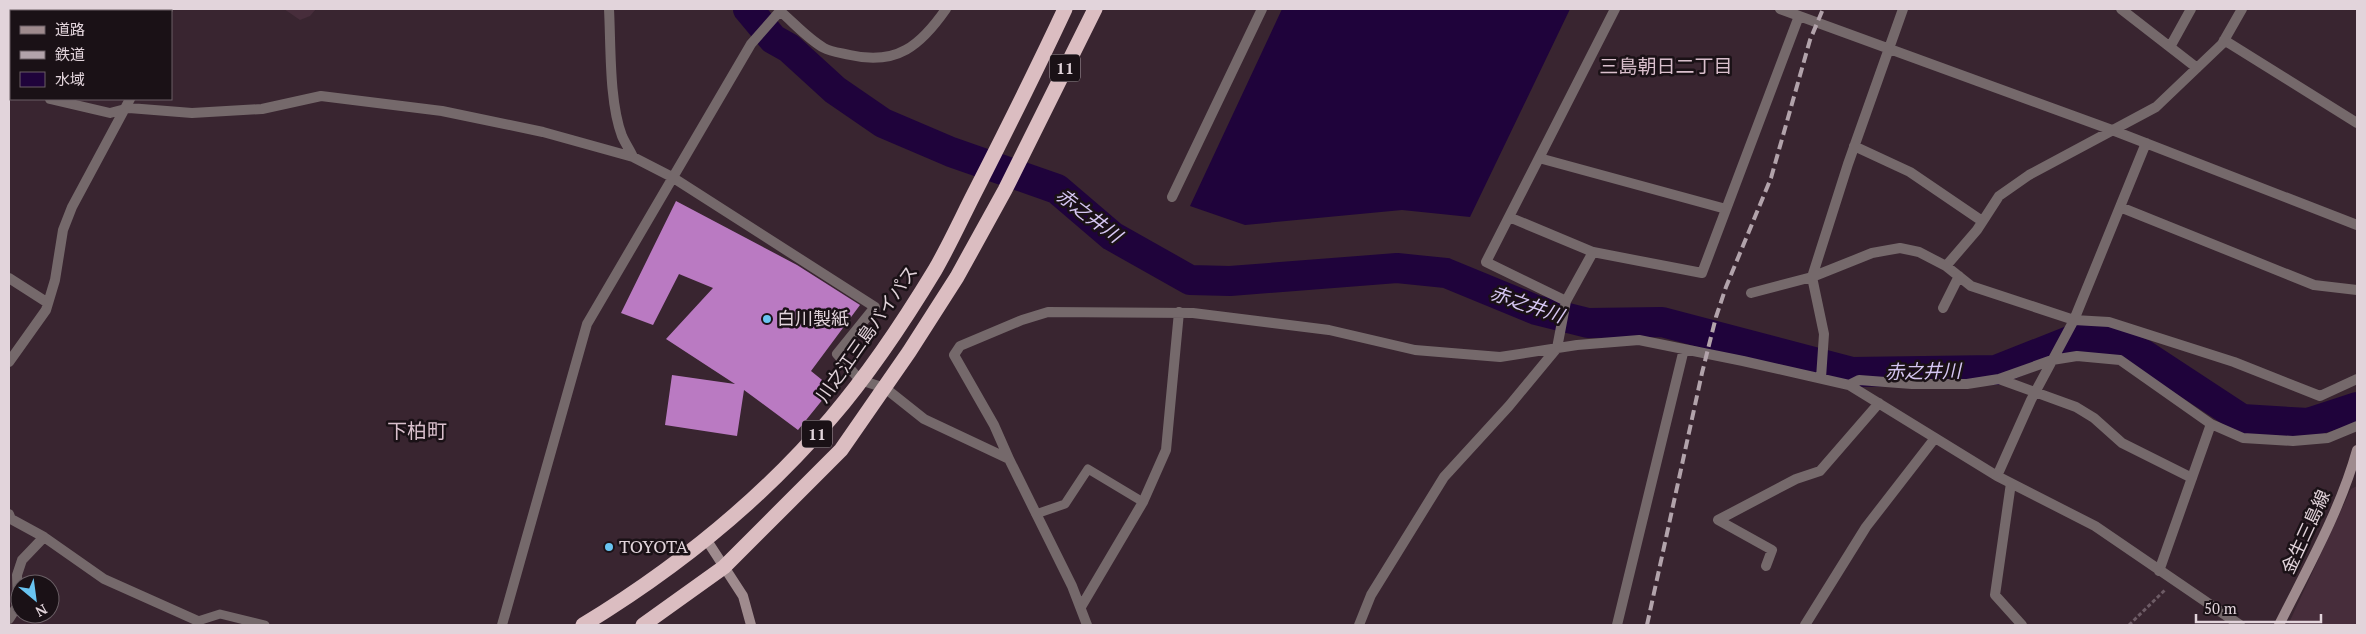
<svg xmlns="http://www.w3.org/2000/svg" width="2366" height="634" viewBox="0 0 2366 634" font-family="'PT Serif','Noto Sans JP',serif">
	<style>
		.built { fill: #472d3b }
		.water { fill: #1f033b }
		.lines { fill: none; stroke-linecap: round; stroke-linejoin: round }
		.river { stroke: #1f033b; stroke-width: 30 }
		.building { fill: #ba7ac2 }
		.path { stroke: #6d5b65; stroke-width: 3; stroke-dasharray: 4 2.5; stroke-linecap: butt }
		.lane { stroke: #75696b; stroke-width: 9 }
		.street { stroke: #75696b; stroke-width: 10 }
		.secondary { stroke: #9f8b8e; stroke-width: 10 }
		.highway { stroke: #dbbdc1; stroke-width: 15 }
		.rail { stroke: #b2a3ab; stroke-width: 4; stroke-dasharray: 10 5; stroke-linecap: butt }
		.poi-dot { fill: #69c4f1; stroke: #1a1116; stroke-width: 2 }
		.labels { text-anchor: middle; stroke-width: 5; stroke-linejoin: round; paint-order: stroke }
		.shield { fill: #1a1116; stroke: #a69aa0; stroke-width: 1 }
		.shield-label { font-size: 16px; font-weight: bold; fill: #e2d4db }
		.poi-label { font-size: 18px; fill: #e2d4db; stroke: #1a1116; text-anchor: start }
		.street-label { font-size: 18px; fill: #e2d4db; stroke: #1a1116 }
		.neighbourhood-label { font-size: 19px; fill: #d9bfcc; stroke: #1a1116 }
		.water-label { font-size: 19px; font-style: italic; fill: #d5c6f2; stroke: #1a1116 }
		.quarter-label { font-size: 20px; fill: #d9bfcc; stroke: #1a1116 }
	</style>
	<rect width="100%" height="100%" fill="#392530"/>
	<path class="built" d="M50,9H161L160,11H54Z
		M284,9H316L310,16L300,20Z
		M2357,486V625H2288L2351,489Z"/>
	<path class="water" d="M99,9H147L145,11H97Z
		M1282,9H1570L1470,217L1402,210L1245,225L1190,206Z"/>
	<g class="lines">
		<path class="river" d="M748,9L773,39L789,48L835,90L883,123L951,152L1057,189L1112,236L1190,280L1230,281L1397,268L1446,273L1536,310L1588,323L1662,322L1852,372L1996,370L2072,340H2109L2143,354L2242,419L2308,423L2357,407"/>
	</g>
	<path class="building" d="M676,201L797,265L860,305L811,371L832,388L798,430L744,390L737,436L665,425L672,375L735,384L666,339L713,288L679,274L653,325L621,313Z"/>
	<g class="lines">
		<path class="path" d="M2129,625L2166,589"/>
		<path class="lane" d="M1036,514L1065,504L1088,469L1143,502
			M198,621L220,614L265,625"/>
		<path class="street" d="M609,9C611,46 609,102 622,136C625,143 630,150 633,157
			M1780,9L2112,130L2357,225
			M2121,9L2197,68
			M167,11L168,9
			M2224,40L2357,123
			M2170,47L2191,9
			M9,77L11,78
			M50,99L110,113L129,108L192,113L262,109L321,96L442,111L543,132L633,157L672,177L875,307L837,354L860,380L885,388L924,419L1009,459L1072,586L1087,625
			M1854,146L1910,172L1982,221
			M1539,158L1726,209
			M1172,197L1262,9
			M2120,207L2314,285L2357,290
			M1509,217L1593,252L1702,273L1799,16
			M1946,266L1977,230L1999,196L2029,175L2156,107L2222,44L2242,9
			M9,278L48,303
			M1751,293L1812,277L1872,253L1900,248L1919,252L1946,266L1971,286L2074,320L2109,322L2234,362L2320,396L2357,379
			M1566,301L1593,252
			M1943,308L1959,276
			M9,362L46,310L55,280L63,230L72,207L130,99
			M1821,378L1824,334L1812,277L1848,164L1903,9
			M1999,379L2076,407L2094,418L2122,443L2192,478
			M1849,385L1859,380L1912,384H1967L1999,379L2052,360L2077,356L2120,360L2211,424L2243,438L2293,441L2328,438L2357,426
			M1009,459L994,425L954,355L960,346L1022,320L1048,312L1193,313L1329,330L1415,350L1500,357L1577,345L1639,340L1743,361L1849,385L1997,476L2095,526L2240,625
			M1997,476L2031,400L2074,320L2146,143
			M2011,483L1995,595L2022,625
			M9,514L11,519L44,537L22,560L17,575L18,605L9,619
			M44,537L104,579L198,621
			M1766,566L1772,550L1718,520L1796,479L1820,471L1879,403
			M2159,571L2211,424
			M1081,607L1143,502L1166,450L1179,312
			M502,625L587,324L751,44L780,11C794,23 808,39 824,48C831,52 842,53 850,55C897,66 921,45 946,9
			M1359,625L1371,595L1444,477L1509,406L1557,348L1566,301L1486,262L1615,9
			M1617,625L1684,349
			M1805,625L1866,527L1935,438"/>
		<path class="secondary" d="M706,539L743,596L751,625
			M2279,625C2307,569 2340,511 2357,450"/>
		<path class="highway" d="M583,625C675,569 761,500 831,418C867,376 906,318 935,270C950,244 963,215 977,188C1007,129 1037,69 1065,9
			M643,625L724,567L841,450L909,352L957,277L1005,190L1095,9"/>
		<path class="rail" d="M1647,625L1702,373L1716,317L1726,287L1771,178L1810,40L1823,9"/>
	</g>
	<g class="poi-dot">
		<circle cx="767" cy="319" r="5"/>
		<circle cx="609" cy="547" r="5"/>
	</g>
	<g class="labels">
		<g class="shield">
			<rect x="1050" y="54.5" width="30" height="27" rx="4"/>
			<rect x="802" y="420.5" width="30" height="27" rx="4"/>
		</g>
		<g class="shield-label">
			<text x="1065" y="74">11</text>
			<text x="817" y="440">11</text>
		</g>
		<g class="poi-label">
			<text x="777" y="325">白川製紙</text>
			<text x="619" y="553">TOYOTA</text>
		</g>
		<g class="street-label">
			<text transform="translate(867 334) rotate(-55)" y="6">川之江三島バイパス</text>
			<text transform="translate(2306 532) rotate(-65)" y="6">金生三島線</text>
		</g>
		<g class="neighbourhood-label">
			<text x="1666" y="73">三島朝日二丁目</text>
		</g>
		<g class="water-label">
			<text transform="translate(1089 215) rotate(37)" y="7">赤之井川</text>
			<text transform="translate(1527 304) rotate(19)" y="7">赤之井川</text>
			<text transform="translate(1923 371) rotate(-1)" y="7">赤之井川</text>
		</g>
		<g class="quarter-label">
			<text x="417" y="438">下柏町</text>
		</g>
	</g>
	<rect width="2366" height="634" fill="none" stroke="#e2d4db" stroke-width="20"/>
	<rect x="10" y="10" width="162" height="90" fill="#1a1116" stroke="#6a5f65"/>
	<rect x="20" y="26" width="25" height="8" fill="#9f8b8e" stroke="#6a5f65"/>
	<text x="55" y="35" font-size="15" fill="#e2d4db">道路</text>
	<rect x="20" y="51" width="25" height="8" fill="#b2a3ab" stroke="#6a5f65"/>
	<text x="55" y="60" font-size="15" fill="#e2d4db">鉄道</text>
	<rect x="20" y="72" width="25" height="15" fill="#1f033b" stroke="#6a5f65"/>
	<text x="55" y="85" font-size="15" fill="#e2d4db">水域</text>
	<g transform="translate(35 599) rotate(151)"><circle r="24" fill="#1a1116" stroke="#6a5f65"/>
	<path d="M0-4L9 19L0 12L-9 19Z" fill="#69c4f1"/>
	<text y="-8" font-size="14" font-weight="bold" text-anchor="middle" fill="#e2d4db">N</text>
	</g>
	<path d="M2196 614v8h125v-8" fill="none" stroke="#e2d4db" stroke-width="2.5"/>
	<text x="2204" y="614" font-size="15" fill="#e2d4db" stroke="#1a1116" stroke-width="4" paint-order="stroke">50 m</text>
</svg>
